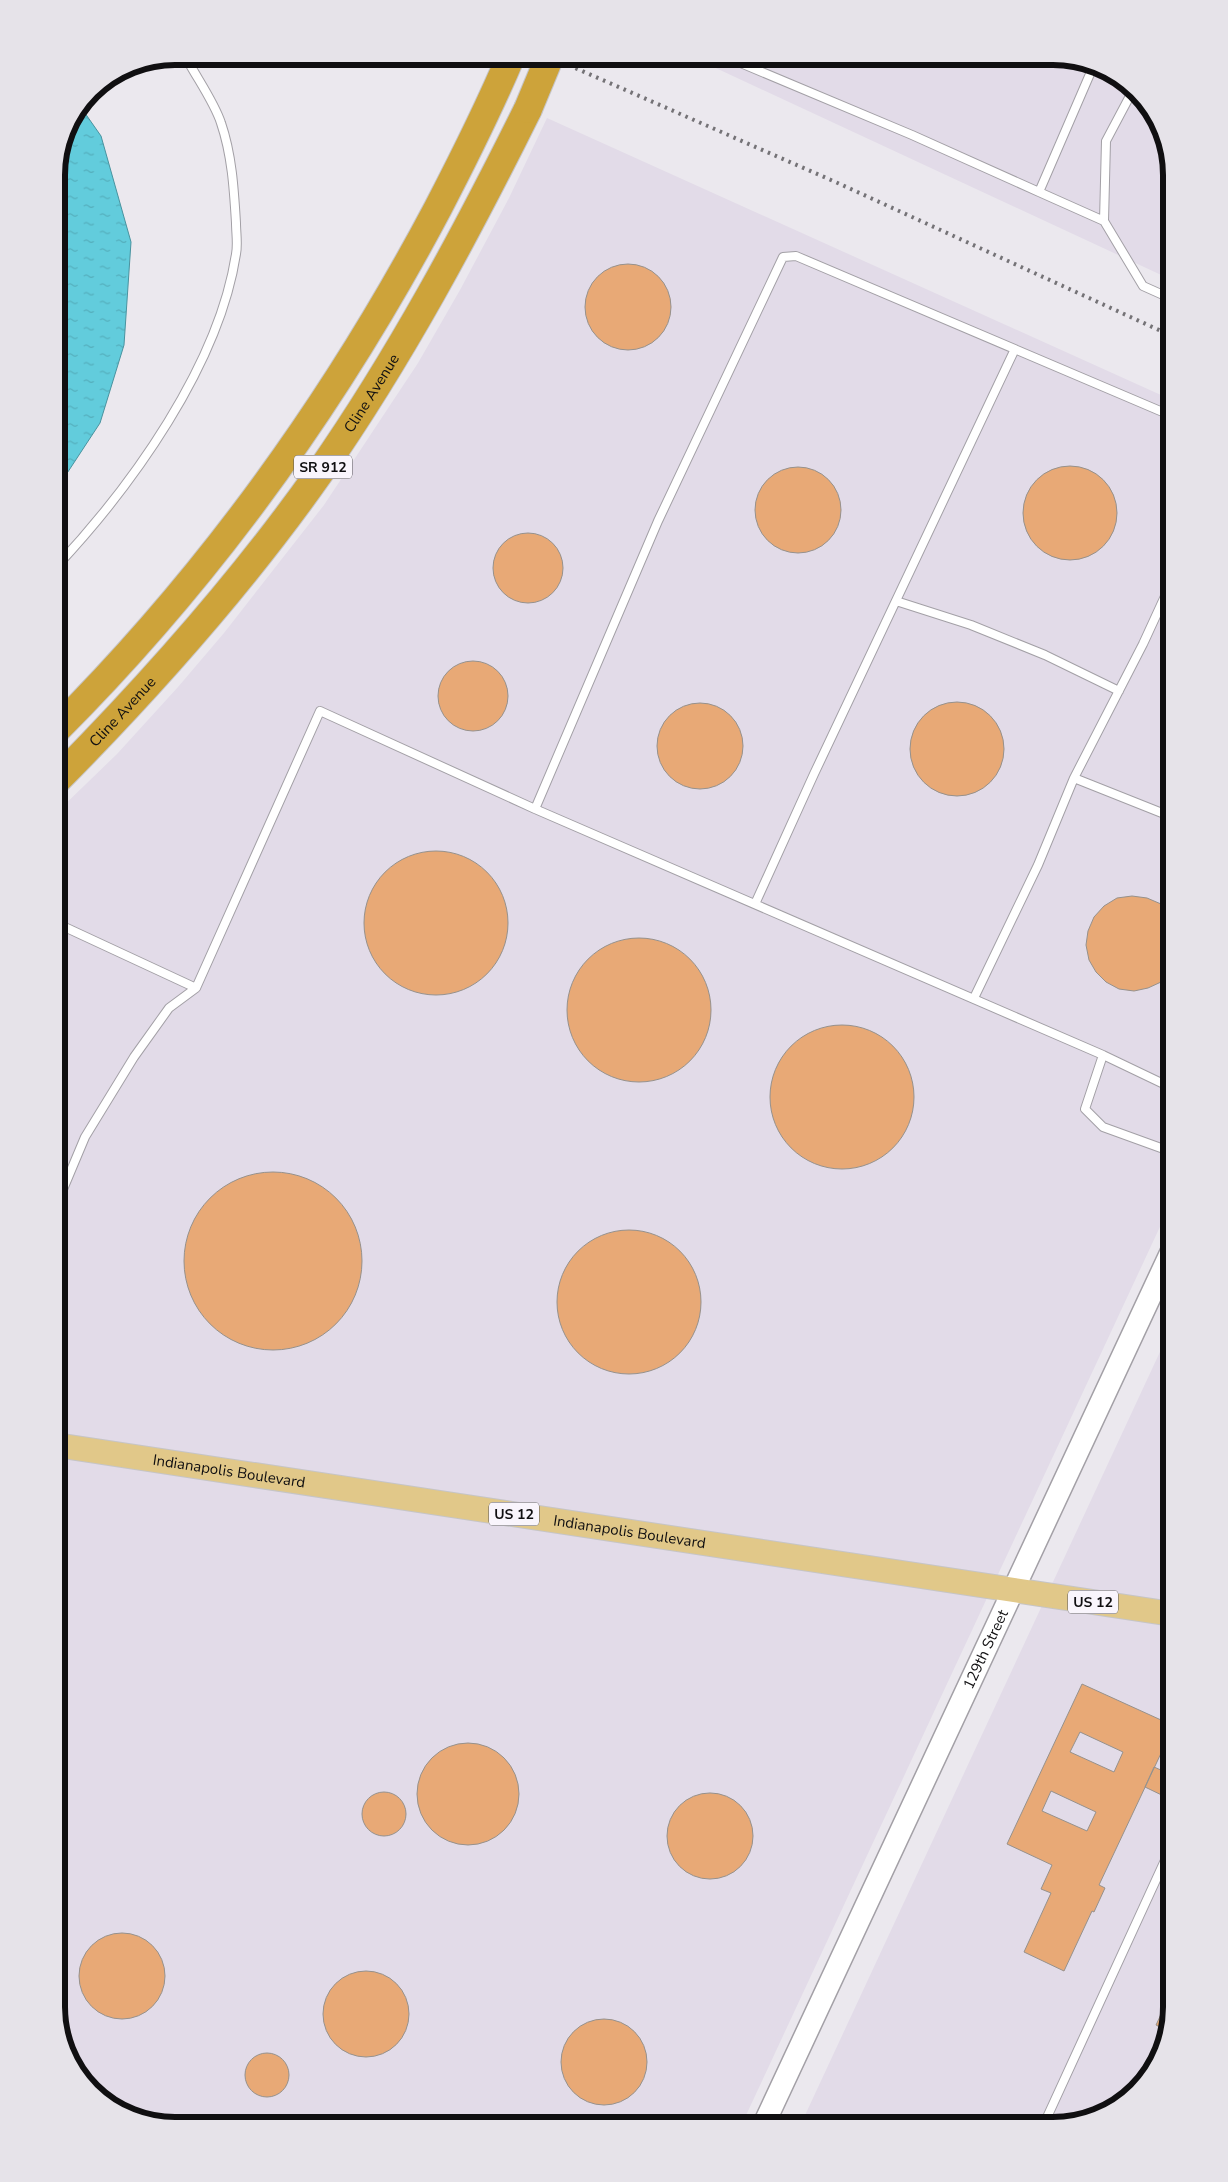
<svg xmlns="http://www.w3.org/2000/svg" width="1228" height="2182" viewBox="0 0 1228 2182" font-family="'Nunito Sans',sans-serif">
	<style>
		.built { fill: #e2dbe8 }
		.water { fill: url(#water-ripples); stroke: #49939f }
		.building { fill: #e8a976; stroke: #96918c; fill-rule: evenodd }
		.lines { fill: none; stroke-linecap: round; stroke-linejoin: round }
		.lane-casing { stroke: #a3a0a6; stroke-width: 10 }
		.secondary-casing { stroke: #a3a0a6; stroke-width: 24 }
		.primary-casing { stroke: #c6c5c6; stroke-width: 26 }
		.highway-casing { stroke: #c6c5c6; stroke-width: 30 }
		.lane { stroke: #fff; stroke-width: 8 }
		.secondary { stroke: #fff; stroke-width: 21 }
		.primary { stroke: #e1c889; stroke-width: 24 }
		.highway { stroke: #cda33a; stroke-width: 28 }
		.rail { stroke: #747276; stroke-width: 4; stroke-dasharray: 2.5 5; stroke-linecap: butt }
		.highway-bridge-casing { stroke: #c6c5c6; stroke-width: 30; stroke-linecap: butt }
		.highway-bridge { stroke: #cda33a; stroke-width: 28 }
		.labels { text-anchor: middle; stroke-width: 4; stroke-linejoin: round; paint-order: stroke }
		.shield { fill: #f9f5fc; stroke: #565458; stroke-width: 1 }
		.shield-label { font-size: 14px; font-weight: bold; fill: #100f11 }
		.street-label { font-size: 15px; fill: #100f11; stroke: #f9f5fc }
		.rim { fill: none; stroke: #100f11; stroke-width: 6 }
	</style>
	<defs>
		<pattern id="water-ripples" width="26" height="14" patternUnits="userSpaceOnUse" patternTransform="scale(1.25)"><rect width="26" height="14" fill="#62ccdc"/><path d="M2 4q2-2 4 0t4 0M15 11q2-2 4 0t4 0" fill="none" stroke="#54aebc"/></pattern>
	</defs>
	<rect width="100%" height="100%" fill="#ebe8ee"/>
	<path class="built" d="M690,56L1061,57L1119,76L1163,129L1172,175V280Z
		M547,118L1172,400V1201L741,2126H167L109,2106L65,2053L56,2007V813L117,754L178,687L224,633L324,505L418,363L460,290L509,198Z
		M1172,1326V2007L1152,2073L1099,2117L1053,2126H800Z"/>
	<path class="water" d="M80,106L101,136L131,242L124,345L100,423L56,490V167L68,123Z"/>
	<path class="building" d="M585 307a43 43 0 1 1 86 0a43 43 0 1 1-86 0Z
		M1023 513a47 47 0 1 1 94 0a47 47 0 1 1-94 0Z
		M755 510a43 43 0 1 1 86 0a43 43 0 1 1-86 0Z
		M493 568a35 35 0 1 1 70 0a35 35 0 1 1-70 0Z
		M438 696a35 35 0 1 1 70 0a35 35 0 1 1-70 0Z
		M910 749a47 47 0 1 1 94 0a47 47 0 1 1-94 0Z
		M657 746a43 43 0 1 1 86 0a43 43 0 1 1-86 0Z
		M364 923a72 72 0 1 1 144 0a72 72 0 1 1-144 0Z
		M1132,896L1147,898L1161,904L1172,916V970L1161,982L1148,988L1134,991L1119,989L1106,982L1096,972L1089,960L1086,945L1088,931L1094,917L1104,906L1117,898Z
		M567 1010a72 72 0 1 1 144 0a72 72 0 1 1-144 0Z
		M770 1097a72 72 0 1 1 144 0a72 72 0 1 1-144 0Z
		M184 1261a89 89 0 1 1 178 0a89 89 0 1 1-178 0Z
		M557 1302a72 72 0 1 1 144 0a72 72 0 1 1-144 0Z
		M1082,1684L1172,1725V1730L1099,1885L1105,1888L1094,1912L1092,1911L1064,1971L1024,1952L1051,1893L1041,1889L1052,1865L1007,1844ZM1080,1732L1123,1752L1114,1772L1070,1752ZM1051,1791L1096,1812L1087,1831L1042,1811Z
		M417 1794a51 51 0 1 1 102 0a51 51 0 1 1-102 0Z
		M1154,1767L1172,1775V1800L1145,1787Z
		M362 1814a22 22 0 1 1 44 0a22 22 0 1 1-44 0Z
		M667 1836a43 43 0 1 1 86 0a43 43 0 1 1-86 0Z
		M79 1976a43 43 0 1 1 86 0a43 43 0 1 1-86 0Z
		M323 2014a43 43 0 1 1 86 0a43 43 0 1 1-86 0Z
		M1172,1991V2007L1165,2030L1156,2025Z
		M561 2062a43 43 0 1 1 86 0a43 43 0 1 1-86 0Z
		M245 2075a22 22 0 1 1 44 0a22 22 0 1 1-44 0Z"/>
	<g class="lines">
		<defs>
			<path id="lane" d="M724,56L912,135L1039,192
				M1093,67L1039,192L1104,221L1143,286L1172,299
				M1104,221L1106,141L1132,92
				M56,567C132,486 219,365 236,254C238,244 236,233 236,223C234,190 232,155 221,123C215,104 199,81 189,63L182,56
				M896,601L971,625L1045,655L1119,691
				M1074,778L1172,817
				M755,904L814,774L1015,349
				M56,923L196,988L320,711L535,809
				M974,998L1038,865L1074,778L1143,644L1172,581
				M1103,1055L1172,1088
				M1172,1152L1103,1127L1085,1109L1103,1055L535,809L658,521L783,257L796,256L1172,416
				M56,1206L85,1137L134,1057L169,1008L196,988
				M1043,2126L1172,1845"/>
			<g id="secondary">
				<path id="s1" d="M763,2126L1172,1250"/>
			</g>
			<g id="primary">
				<path id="s2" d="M56,1445L1172,1614"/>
			</g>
			<g id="highway">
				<path d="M56,730C209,577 337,399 438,208C464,158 489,108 511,56"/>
				<path id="s3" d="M56,781C152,684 242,583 320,472C400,357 466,234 528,109"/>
			</g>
		</defs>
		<use href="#lane" class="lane-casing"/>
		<use href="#secondary" class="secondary-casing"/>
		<use href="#primary" class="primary-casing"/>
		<use href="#highway" class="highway-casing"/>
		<use href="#lane" class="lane"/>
		<use href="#secondary" class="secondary"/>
		<use href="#primary" class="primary"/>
		<use href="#highway" class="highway"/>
		<path class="rail" d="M548,56L840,184L1172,336"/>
		<defs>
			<path id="highway-bridge" d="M528,109L550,56"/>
		</defs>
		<use href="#highway-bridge" class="highway-bridge-casing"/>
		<use href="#highway-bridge" class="highway-bridge"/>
	</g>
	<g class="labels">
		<g class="shield">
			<rect x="294" y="455.5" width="58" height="23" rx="4"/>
			<rect x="489" y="1502.5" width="50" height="23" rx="4"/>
			<rect x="1068" y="1590.5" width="50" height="23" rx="4"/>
		</g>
		<g class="shield-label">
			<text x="323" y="472">SR 912</text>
			<text x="514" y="1519">US 12</text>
			<text x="1093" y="1607">US 12</text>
		</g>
		<g class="street-label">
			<text dy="5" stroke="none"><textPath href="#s3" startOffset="501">Cline Avenue</textPath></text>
			<text dy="5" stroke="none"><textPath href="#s3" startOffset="96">Cline Avenue</textPath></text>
			<text dy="5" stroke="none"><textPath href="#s2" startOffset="175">Indianapolis Boulevard</textPath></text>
			<text dy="5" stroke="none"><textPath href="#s2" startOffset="580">Indianapolis Boulevard</textPath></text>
			<text dy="5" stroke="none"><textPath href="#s1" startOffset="526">129th Street</textPath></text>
		</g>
	</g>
	<path d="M0 0H1228V2182H0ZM175 65H1053A110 110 0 0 1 1163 175V2007A110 110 0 0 1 1053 2117H175A110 110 0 0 1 65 2007V175A110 110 0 0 1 175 65Z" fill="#e6e3e9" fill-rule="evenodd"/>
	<path class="rim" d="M175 65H1053A110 110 0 0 1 1163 175V2007A110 110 0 0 1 1053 2117H175A110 110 0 0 1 65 2007V175A110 110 0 0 1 175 65Z"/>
</svg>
